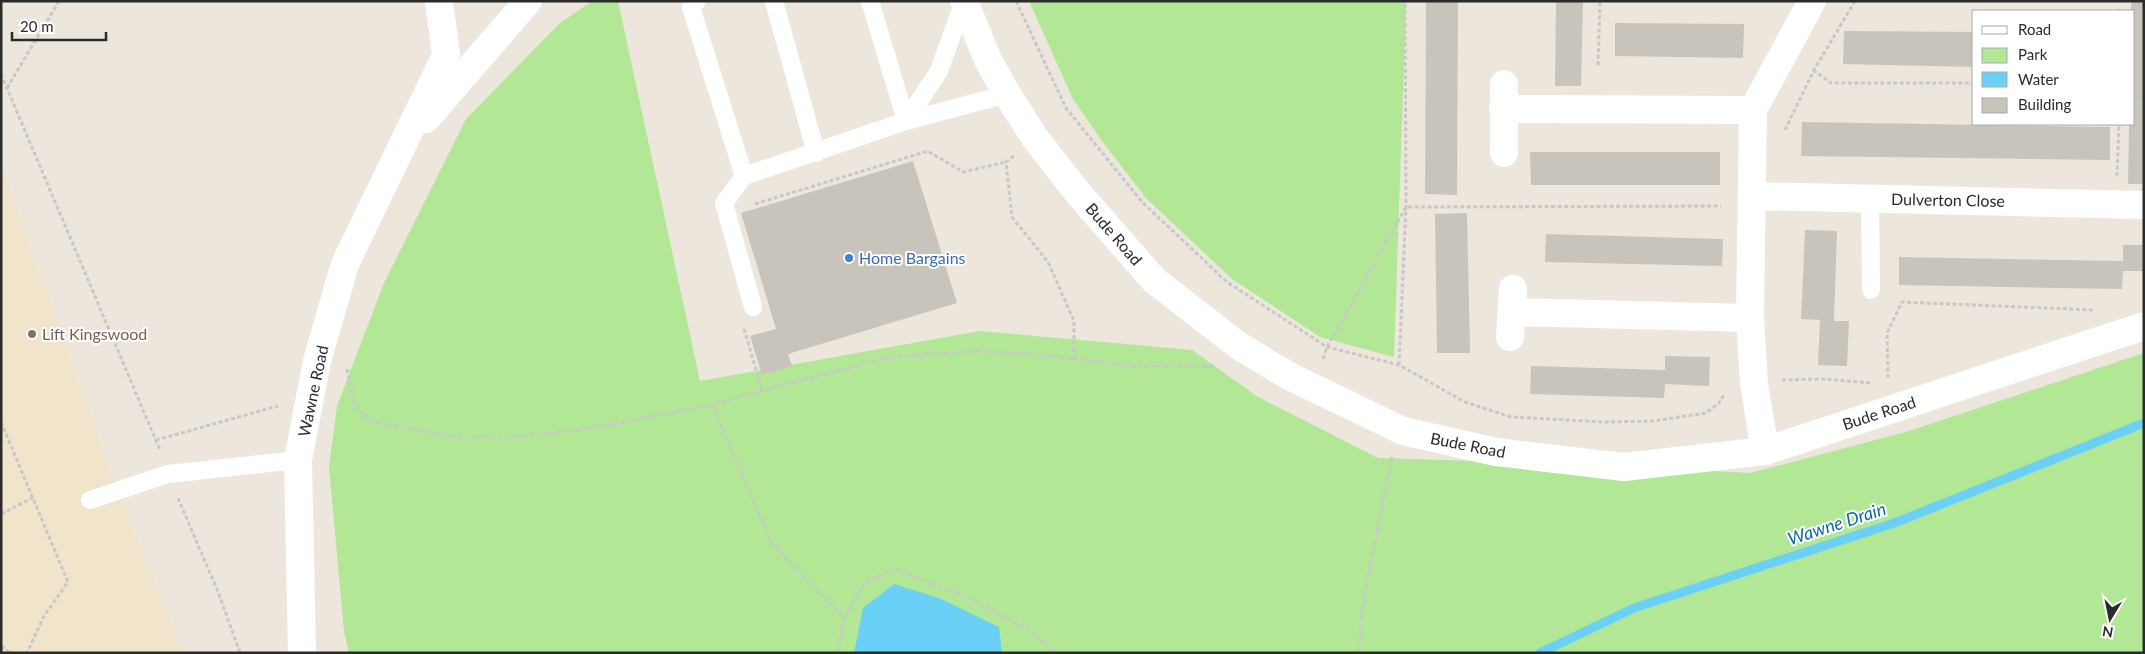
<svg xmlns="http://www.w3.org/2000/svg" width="2145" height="654" viewBox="0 0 2145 654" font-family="Lato,sans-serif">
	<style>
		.education { fill: #f0e4cb }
		.green { fill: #b2e796 }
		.water { fill: #6ad0f5 }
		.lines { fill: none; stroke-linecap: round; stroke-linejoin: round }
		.stream { stroke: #6ad0f5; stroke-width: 9 }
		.building { fill: #c9c4bb }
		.path { stroke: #c8c8c8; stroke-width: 3; stroke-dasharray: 4 2.5; stroke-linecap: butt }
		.lane { stroke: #fff; stroke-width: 18 }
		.street { stroke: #fff; stroke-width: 28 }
		.secondary { stroke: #fff; stroke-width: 28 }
		.shop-dot { fill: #3f7fe0; stroke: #fff; stroke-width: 2 }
		.education-dot { fill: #8d6e63; stroke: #fff; stroke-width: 2 }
		.labels { text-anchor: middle; stroke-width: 4; stroke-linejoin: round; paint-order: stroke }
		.street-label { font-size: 16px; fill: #2b2b2b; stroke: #fff }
		.shop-label { font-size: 16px; fill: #366cbe; stroke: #fff; text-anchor: start }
		.education-label { font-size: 16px; fill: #785e54; stroke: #fff; text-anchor: start }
		.water-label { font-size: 18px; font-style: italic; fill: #076ea3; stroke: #fff }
	</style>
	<rect width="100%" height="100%" fill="#ede6dc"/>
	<path class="education" d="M1,164L123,505L183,653H1Z"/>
	<path class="green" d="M592,1H618L700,381L980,331L1192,350L1258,397L1378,458L1605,465L1750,473L1906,432L2144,353V653H349L344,631L329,467L337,406L384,283L466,119L559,24Z
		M1029,1H1406L1394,357L1320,337L1232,279L1146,198L1102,141L1073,99Z"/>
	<path class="water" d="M894,584L939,598L999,627L1002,653H854L863,608Z"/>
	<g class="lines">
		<path class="stream" d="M1540,653L1634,608L1897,522L2144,423"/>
	</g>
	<path class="building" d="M1426,1H1458L1457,195L1425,194Z
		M1556,1H1583L1581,86H1555Z
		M2131,1H2144V184H2128L2129,124H2134V11H2131Z
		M1615,23L1744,24L1743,58L1615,56Z
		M1844,31L1974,32V67L1843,64Z
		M1802,122L2110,127V160L1801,156Z
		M1530,152H1720V185H1531Z
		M913,161L957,303L788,354L792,366L762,375L750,336L776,329L741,213Z
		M1467,213L1470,353H1437L1435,214Z
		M1805,230L1837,231L1834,321H1849L1847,366L1818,365L1820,320L1801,319Z
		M1546,234L1723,239L1722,266L1545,262Z
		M2123,245H2144V271H2123L2122,289L1899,285V257L2123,261Z
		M1665,356L1710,357L1709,386L1665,384L1664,398L1530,394L1531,366L1665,370Z"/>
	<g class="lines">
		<path class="path" d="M1016,1L1066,108L1142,202L1227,282L1327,347L1399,365L1465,402L1511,417L1605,422L1653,421L1706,413L1719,403L1725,393
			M2119,9V11
			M1598,65L1600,1
			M1813,70L1831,83H1974
			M1,74L160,450
			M7,88L59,1
			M2134,103H2144
			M1785,130L1814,70L1855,1
			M1014,156L1006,162L1012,217L1048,262L1074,321V358
			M2117,176L2119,124
			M755,204L928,151L963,172L1006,162
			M744,329L762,390
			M1323,359L1327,347L1406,207L1721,206
			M1399,365L1406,207L1405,1
			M347,369L354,405L371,421L455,437H518L592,428L712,405L774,387L892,357L978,351L1044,355L1130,366H1216
			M1888,378L1887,333L1902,302L2094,310
			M1782,380L1823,379L1873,383
			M712,405L772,544L844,618
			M1,422L68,582L44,616L27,653
			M156,440L278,406
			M178,498L219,594L240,653
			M1,514L34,497
			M1,646L10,653
			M838,653L844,618L865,583L894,569L960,594L1030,630L1056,653
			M1359,653L1363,602L1392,457"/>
		<path class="lane" d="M697,1L691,7L744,176L906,121L1007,94
			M774,1L816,153
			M870,1L906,121
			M906,121L939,71L964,1
			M744,176L724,203L753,307
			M1870,199L1871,290
			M90,500L168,474L298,460"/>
		<path class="street" d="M1504,84V153
			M1503,109L1753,110
			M1752,196L2144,205
			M1513,312L1750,318
			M1510,337L1513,289
			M1765,451L1754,383L1750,318L1753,110L1812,1"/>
		<path class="secondary" d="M964,1L988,60L1007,94L1035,138L1078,193L1154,280L1239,346L1291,377L1403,431L1496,452L1624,467L1765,451L2144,326
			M426,119L528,1
			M302,653L298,460L317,361L345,264L446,55L439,1"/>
	</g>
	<circle class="shop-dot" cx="849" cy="258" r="5"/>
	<circle class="education-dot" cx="32" cy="334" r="5"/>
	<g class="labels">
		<g class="street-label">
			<text transform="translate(1948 200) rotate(1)" y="6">Dulverton Close</text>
			<text transform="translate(1114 234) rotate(49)" y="6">Bude Road</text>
			<text transform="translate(313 391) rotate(-78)" y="6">Wawne Road</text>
			<text transform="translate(1879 413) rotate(-18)" y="6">Bude Road</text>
			<text transform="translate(1468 445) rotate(11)" y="6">Bude Road</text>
		</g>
		<g class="shop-label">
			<text x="859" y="264">Home Bargains</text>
		</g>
		<g class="education-label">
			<text x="42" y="340">Lift Kingswood</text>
		</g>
		<g class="water-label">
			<text transform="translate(1837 524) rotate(-18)" y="6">Wawne Drain</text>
		</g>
	</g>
	<rect width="2145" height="654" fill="none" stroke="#2b2b2b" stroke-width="5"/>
	<rect x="1972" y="10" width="162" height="115" fill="#ffffff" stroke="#aaaaaa"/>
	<rect x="1982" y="26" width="25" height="8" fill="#ffffff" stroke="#aaaaaa"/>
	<text x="2018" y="35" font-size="15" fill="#2b2b2b">Road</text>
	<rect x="1982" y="48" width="25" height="15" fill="#b2e796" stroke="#aaaaaa"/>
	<text x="2018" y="60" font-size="15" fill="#2b2b2b">Park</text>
	<rect x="1982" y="72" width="25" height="15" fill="#6ad0f5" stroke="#aaaaaa"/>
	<text x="2018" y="85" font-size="15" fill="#2b2b2b">Water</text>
	<rect x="1982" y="98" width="25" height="15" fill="#c9c4bb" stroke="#aaaaaa"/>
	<text x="2018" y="110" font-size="15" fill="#2b2b2b">Building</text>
	<g transform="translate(2110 619) rotate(190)" stroke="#ffffff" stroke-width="4" paint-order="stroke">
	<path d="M0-4L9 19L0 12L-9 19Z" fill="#2b2b2b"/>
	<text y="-8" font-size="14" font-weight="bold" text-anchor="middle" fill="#2b2b2b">N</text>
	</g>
	<path d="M12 32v8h94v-8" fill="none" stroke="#2b2b2b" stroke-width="2.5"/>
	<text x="20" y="32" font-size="15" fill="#2b2b2b" stroke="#ffffff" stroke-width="4" paint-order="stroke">20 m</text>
</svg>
